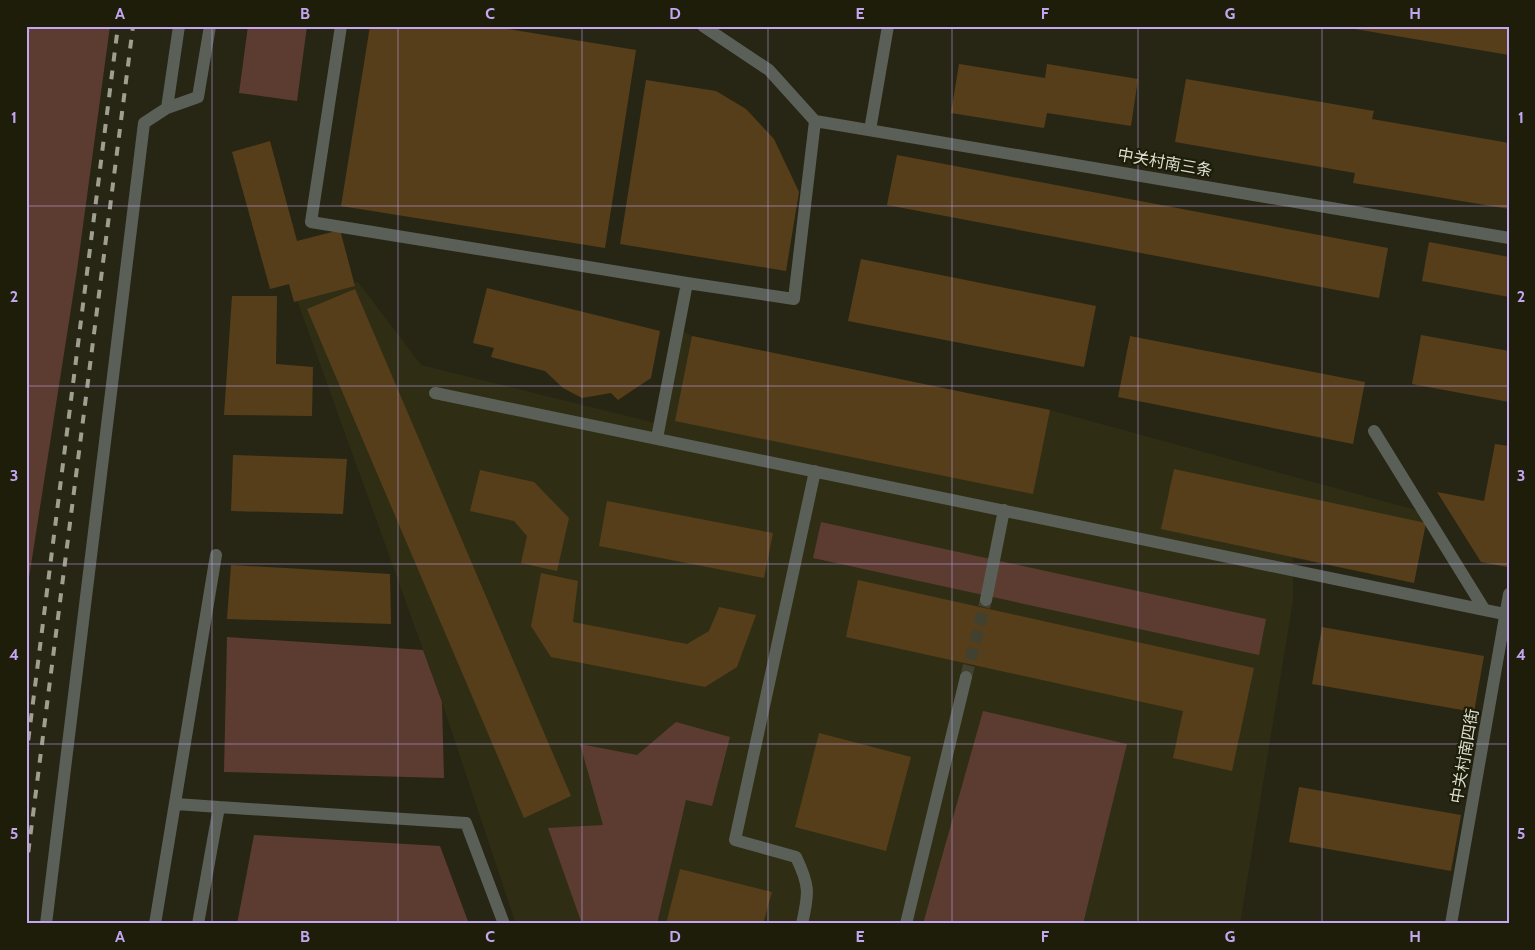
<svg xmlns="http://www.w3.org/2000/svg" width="1535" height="950" viewBox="0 0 1535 950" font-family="Cabin,'Noto Sans SC',sans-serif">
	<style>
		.built { fill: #2f2e14 }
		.green { fill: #5c3c30 }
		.building { fill: #573e1b }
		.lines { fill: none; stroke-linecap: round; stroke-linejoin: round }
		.minor-tunnel { stroke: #424130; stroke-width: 12; stroke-dasharray: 12 6; stroke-linecap: butt }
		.service { stroke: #5a6058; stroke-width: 12 }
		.minor { stroke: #5a6058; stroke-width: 12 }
		.tertiary { stroke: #5a6058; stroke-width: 12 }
		.rail { stroke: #9f9f91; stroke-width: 4; stroke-dasharray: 9 9; stroke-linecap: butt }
		.grid { fill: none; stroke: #c4a7f1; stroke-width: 1; stroke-opacity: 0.55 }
		.labels { text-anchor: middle; stroke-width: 4.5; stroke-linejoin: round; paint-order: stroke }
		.street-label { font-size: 16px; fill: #dcdcd0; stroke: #1d1d0a }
		.neatline { fill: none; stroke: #c4a7f1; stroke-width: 2 }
		.grid-label { font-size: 16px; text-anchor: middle; font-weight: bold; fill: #c4a7f1 }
	</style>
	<rect width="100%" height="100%" fill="#272614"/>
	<path class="built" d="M358,282L421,365L659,424L683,331L692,336L1050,410L1423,512L1414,583L1293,558V600L1240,924H516L442,702L297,300Z"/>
	<path class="green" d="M26,26H110L77,270L26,597Z
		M248,26H307L297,101L239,93Z
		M821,522L1266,619L1259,655L813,558Z
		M227,637L423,650L442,702L444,778L224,772Z
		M983,711L1127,744L1083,924H923Z
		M676,722L730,737L712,806L686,800L657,924H582L548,828L603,825L580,744L637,755Z
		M254,835L440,846L469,924H237Z"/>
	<path class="building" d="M370,26H489L636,50L605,248L341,206Z
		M1350,26H1509V55L1349,28Z
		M959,64L1045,78L1047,64L1138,79L1131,126L1047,113L1044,128L951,113Z
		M1186,79L1374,111L1372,119L1509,143V209L1353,183L1355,173L1175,142Z
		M646,80L716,91L746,109L774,139L799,192L786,271L620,244Z
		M270,141L297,241L340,230L355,286L294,302L289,284L270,289L232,152Z
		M897,155L1388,248L1379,298L887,205Z
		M1429,242L1509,257V297L1422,281Z
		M861,259L1096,306L1084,367L848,321Z
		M487,288L660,331L651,378L618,400L611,393L582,398L563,388L545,371L491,357L494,348L473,343Z
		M355,289L571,796L524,818L307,309Z
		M232,296H277L276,364L313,367L312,416L224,415Z
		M1421,335L1509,351V402L1412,384Z
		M692,336L1050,410L1033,494L675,421Z
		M1130,336L1365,382L1353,444L1118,397Z
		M1495,444L1509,446L1507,567L1481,562L1437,492L1484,501Z
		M233,455L347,459L343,514L231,511Z
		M1174,469L1426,523L1414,583L1161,529Z
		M480,470L534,482L569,518L557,571L521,563L527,536L514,521L470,511Z
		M607,501L773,533L764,578L599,546Z
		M231,565L390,574L391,624L227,619Z
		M541,573L578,581L573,622L687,644L709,631L719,607L756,615L737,667L705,687L551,657L531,626Z
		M858,580L1254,668L1232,771L1173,758L1183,711L846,637Z
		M1322,627L1484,656L1474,712L1312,684Z
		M819,733L911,757L886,851L795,827Z
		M1299,787L1461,815L1451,871L1289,842Z
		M680,869L772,892L763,924H666Z"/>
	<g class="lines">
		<path class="minor-tunnel" d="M966,677L986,600"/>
		<path class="service" d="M176,804L219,807
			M155,924L216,555
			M198,924L219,807L466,823L504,924"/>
		<path class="minor" d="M341,26L311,222L687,283
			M167,108L179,26
			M815,121L1509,238
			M870,130L888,26
			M435,393L1509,615
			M1374,431L1484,609
			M657,438L687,283L794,299L815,121L769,70L703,26
			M986,600L1004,510
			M46,924L144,123L167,108L198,97L210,26
			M802,924C809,893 810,886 796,857L735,840L815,471
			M906,924L966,677"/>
		<path class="tertiary" d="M1451,924L1509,594"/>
		<path class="rail" d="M26,39L28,26
			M26,758L118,26
			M26,870L133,26"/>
	</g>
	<path class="grid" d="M212,26V924M398,26V924M582,26V924M768,26V924M952,26V924M1138,26V924M1322,26V924M26,206H1509M26,386H1509M26,564H1509M26,744H1509"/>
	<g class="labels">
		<g class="street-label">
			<text transform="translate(1165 162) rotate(10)" y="6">中关村南三条</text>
			<text transform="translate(1464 756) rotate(-80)" y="6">中关村南四街</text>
		</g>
	</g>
	<rect width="1535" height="950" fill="none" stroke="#1d1d0a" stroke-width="55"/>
	<rect x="28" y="28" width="1480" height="894" class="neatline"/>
	<g class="grid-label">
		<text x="120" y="19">A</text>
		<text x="305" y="19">B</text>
		<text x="490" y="19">C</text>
		<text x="675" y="19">D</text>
		<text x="860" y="19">E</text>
		<text x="1045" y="19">F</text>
		<text x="1230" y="19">G</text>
		<text x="1415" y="19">H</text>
		<text x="14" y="123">1</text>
		<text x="1521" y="123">1</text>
		<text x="14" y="302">2</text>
		<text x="1521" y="302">2</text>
		<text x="14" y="481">3</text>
		<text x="1521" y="481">3</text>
		<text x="14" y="660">4</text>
		<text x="1521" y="660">4</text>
		<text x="14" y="839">5</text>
		<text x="1521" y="839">5</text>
		<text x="120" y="942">A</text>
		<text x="305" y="942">B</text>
		<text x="490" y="942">C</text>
		<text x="675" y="942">D</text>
		<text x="860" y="942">E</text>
		<text x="1045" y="942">F</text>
		<text x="1230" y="942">G</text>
		<text x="1415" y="942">H</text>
	</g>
</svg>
